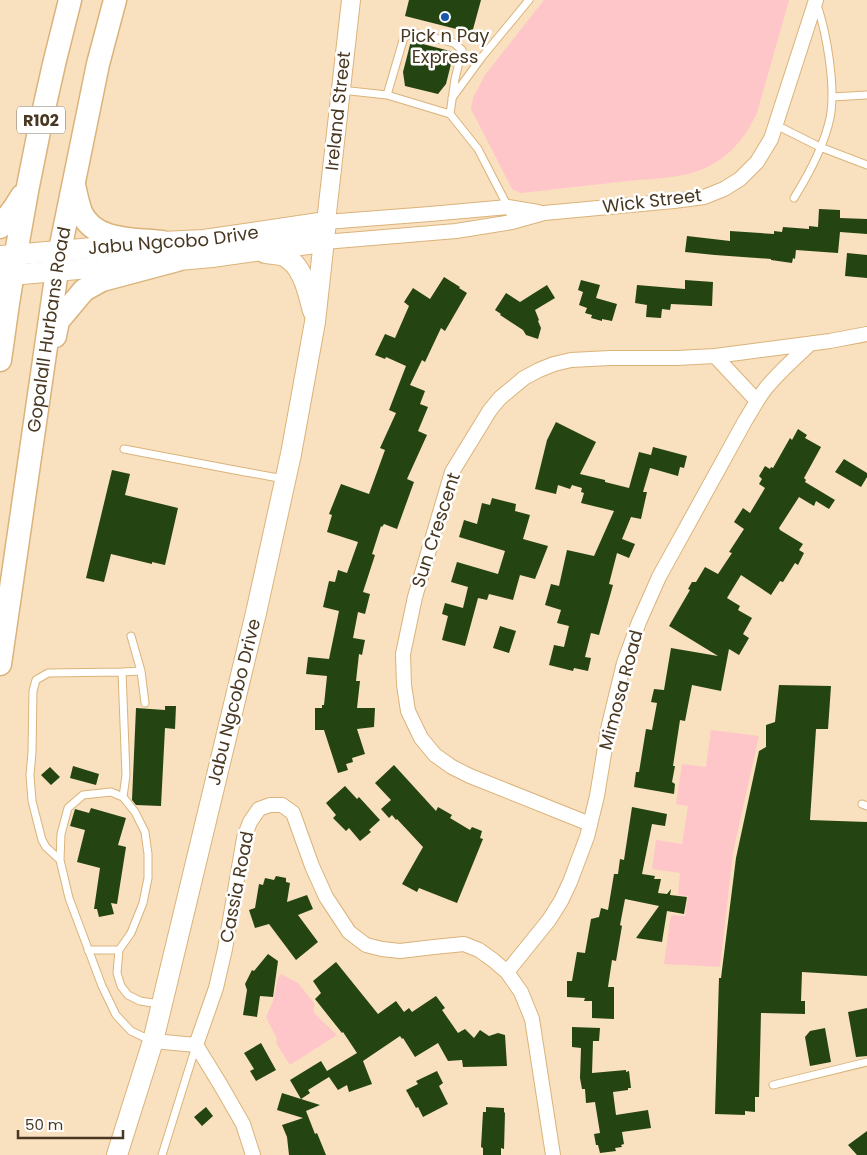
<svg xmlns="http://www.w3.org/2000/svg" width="867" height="1155" viewBox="0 0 867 1155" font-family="Poppins,sans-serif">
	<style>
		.green { fill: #ffc6c9 }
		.building { fill: #244411 }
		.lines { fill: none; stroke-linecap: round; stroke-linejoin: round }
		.service-casing { stroke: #dab37a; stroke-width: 9 }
		.minor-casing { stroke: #dab37a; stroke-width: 16 }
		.tertiary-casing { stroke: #dab37a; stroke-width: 20 }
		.secondary-casing { stroke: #dab37a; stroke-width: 22 }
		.primary-casing { stroke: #dab37a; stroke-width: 25 }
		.service { stroke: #fff; stroke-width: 7 }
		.minor { stroke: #fff; stroke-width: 14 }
		.tertiary { stroke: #fff; stroke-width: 18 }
		.secondary { stroke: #fff; stroke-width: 20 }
		.primary { stroke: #fff; stroke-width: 22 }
		.poi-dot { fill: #1659a9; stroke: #fff; stroke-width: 2 }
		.labels { text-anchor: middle; stroke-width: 5; stroke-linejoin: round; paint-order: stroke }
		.shield { fill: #fff; stroke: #7f7464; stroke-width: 1 }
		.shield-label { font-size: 16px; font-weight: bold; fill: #483821 }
		.poi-label { font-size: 18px; fill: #483821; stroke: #fff }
		.street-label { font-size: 18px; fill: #483821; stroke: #fff }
	</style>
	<rect width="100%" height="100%" fill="#f9e0bf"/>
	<path class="green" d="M544,0H789L757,113C747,134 734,152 713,164C687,179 656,178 628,181C592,185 557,189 521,193L512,189L471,109L473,98L485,75Z
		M711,730L759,736L733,852L720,967L664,964L671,915L685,916L688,896L678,895L680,873L652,869L656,840L682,844L688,806L676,804L682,764L706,767Z
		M281,974L298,983L314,1003V1013L337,1035L290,1065L276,1043L277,1039L266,1017L273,1001L278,978Z"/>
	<path class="building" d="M409,0H481L472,33L405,16Z
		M411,41L454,52L446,84L438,94L405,86L403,72Z
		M819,209L840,210V218L867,219V234L840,232L838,253L796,250L795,259L793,258L792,263L771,260V259L715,255L685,252L687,236L730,241V231L774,234V231L782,232L783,227L809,229V226L818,227Z
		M847,253L867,255V278L845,276Z
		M444,277L460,287L459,288L467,293L445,331L441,328L425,362L422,360L410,385L425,391L420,404L428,407L418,431L427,435L407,479L414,482L397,529L384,524L382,527L381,526L372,554L375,555L363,592L370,594L365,614L358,612L353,638L365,640L362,655L359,654L356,681H360L357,708H375L374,727L357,729L365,754L352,758L353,762L346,764L348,770L338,773L324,730H315V708H322V705H324L327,676L306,674L308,657L329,659L339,611L323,607L329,581L335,582L338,570L347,573L358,542L327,532L332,515L329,514L341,484L369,494L385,450L380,448L396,413L389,410L406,366L386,357L385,359L375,355L385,334L395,338L409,306L404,302L413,288L430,299Z
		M581,280L600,285L596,298L617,304L612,321L602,319V321L591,318L592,315L585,313L587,308L579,305L583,292L578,290Z
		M685,280L713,282L712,306L671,304L670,310L662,309L661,318L646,317L647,305L635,303L637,285L685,289Z
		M547,285L555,298L535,310L539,320L538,321L541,328L538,339L526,335L523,330L500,315L501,314L495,310L506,293L520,302Z
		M556,422L596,442L580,474L605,480V482L629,488L639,452L651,455L653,447L687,456L684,468L680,467L678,476L650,468L643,492H647L641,519L631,517L622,539L635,544L629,558L617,553L609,584L613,585L599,635L591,633L585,657L591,658L588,671L574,668L573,671L549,665L554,645L564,647L569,626L557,623L561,610L545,605L551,584L559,586L567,550L594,556L614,511L581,503L584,493L581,492L582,488L572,485L570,489L558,485L556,494L535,489L547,440Z
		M798,429L807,435L805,438L821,447L804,478L806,480L805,482L835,500L829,509L816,501L814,506L799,497L779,528L780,530L803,544L799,550L804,553L798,565L795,563L783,582L780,581L771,595L741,575L727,598L740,606L738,610L752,618L743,634L749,638L739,655L729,649L721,691L692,685L685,721L680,720L673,766H675L672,782L675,784L674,794L634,787L636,772H639L646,729L652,730L657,703L651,702L654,689L664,690L671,648L718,656L669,626L690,590L688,589L692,582H696L705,567L718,574L732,553L729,552L744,529L734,522L743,508L750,513L765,488L759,484L762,479L759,476L765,466L770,469L771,467L773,468L790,438L792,440Z
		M844,459L867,473V477L861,487L835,472Z
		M112,470L130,474L125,495L178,508L165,565L152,562V564L111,554L104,582L86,578Z
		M492,498L516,504L515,511L530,515L523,539L548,546L535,579L520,575L513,600L489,594L487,600L478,598L465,646L442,640L448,616L442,614L445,603L463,608L468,587L451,582L457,562L498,574L505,551L459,537L464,520L477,524L482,503L490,505Z
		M500,626L516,631L509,653L493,648Z
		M779,685L831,686L828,729H816L810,820L867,822V976L802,972L801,1001H805V1014L761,1013L759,1097H755V1112L745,1111V1115L715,1114L719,978H721L736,858L759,751L766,747V725L775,722Z
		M165,706H176L175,729L165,728L161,806L136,805L132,800L136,708L165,710Z
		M394,765L436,811L438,807L452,815L450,818L470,830L472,827L482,831L480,838L483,839L457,903L419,888L417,892L402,884L423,847L397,819L396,820L392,815L389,818L381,809L391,800L375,783Z
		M73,766L99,774L96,785L70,778Z
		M50,767L60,777L51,785L41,775Z
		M345,786L357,799L359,797L380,820L369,830L371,832L360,841L349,828L346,831L333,818L336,815L326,803Z
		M632,807L667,814L665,826L652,824L642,874L655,876L654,879H661L658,893L667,894L671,889L670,895L687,897L684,914L667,911L662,942L636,938L659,906L625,899L620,925L622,926L616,961L612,960L608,987H614V1019L592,1018V1001H584L585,998L567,997V981H572L577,952L585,953L591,919L599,917L601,908L608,910L614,874H618L620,859L624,860Z
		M91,808L126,818L118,845L126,847L117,904L111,903L114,914L99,917L97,909H94L100,868L77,862L85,830L70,826L75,809L89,813Z
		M276,876L286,878V882L290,883L287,902L307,895L313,909L298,915L318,942L296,960L269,924L255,928L249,910L255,908L259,884L263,885L265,878L274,880Z
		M268,954L278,961L273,997L260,996L257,1017L243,1015L247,990L245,984L252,970L254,971Z
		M336,962L378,1014L396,1001L404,1012L409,1008L412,1012L436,996L445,1008L442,1010L458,1033L465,1029L474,1038L480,1030L489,1036L498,1033L505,1035L507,1066L463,1067L462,1060L448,1061L438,1043L415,1057L403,1038L402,1039L400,1036L363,1061L372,1084L349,1092L347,1085L338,1090L329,1077L308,1090L310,1093L301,1099L290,1080L321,1061L327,1071L357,1053L343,1032L342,1033L315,999L321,993L313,981Z
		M867,1008V1056L856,1057L848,1012Z
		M572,1027L600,1028L599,1041H593L592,1073L626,1070V1072L629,1071L631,1088H628V1090L613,1092L616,1115L648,1110L651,1128L622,1132L624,1144L621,1145L622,1147L615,1148L616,1151L600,1153L598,1145H596L594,1134L600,1133L595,1102L586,1103L585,1089H582L580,1078L581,1048L572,1047Z
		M825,1028L831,1062L810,1066L805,1037L810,1031Z
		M261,1043L276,1070L256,1081L250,1071L254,1069L244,1053Z
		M437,1071L443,1083L439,1086L448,1104L423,1117L418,1107L416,1108L406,1090L418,1084L416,1081Z
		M282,1093L320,1105L306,1111L315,1134L317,1133L326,1155H289L287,1137L282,1125L303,1118L277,1110Z
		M206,1107L213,1116L202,1126L194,1117Z
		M486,1107L504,1108V1112L505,1113L504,1149L501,1148V1155H483V1148L481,1147L483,1112H486Z
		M867,1131V1155H857L848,1145Z"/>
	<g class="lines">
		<defs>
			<path id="service" d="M341,90L387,95L450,114L478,149L508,207L512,222
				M387,95L404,37L416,33L454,43L462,50L455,79L450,114
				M832,97L867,95
				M452,98L482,57L529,0
				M776,125L820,147L867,165
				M794,198C809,174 824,146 830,118C836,88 827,34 817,5
				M124,449L240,471L284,479
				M131,636L141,671L145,703
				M122,672L141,671
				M862,804L867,806
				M60,860L46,847L42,840L32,801L30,775L32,752L33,691L36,680L48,673L122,672L126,775L123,797
				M88,950H119
				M152,1041L131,1031L116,1015L102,986L69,898L60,860L61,834L68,808L83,795L111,792L123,797L135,812L145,832L148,854V878L143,903L131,933L119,950L117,973L121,986L128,995L140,1001L159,1004
				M773,1085L867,1062
				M162,1155L196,1046"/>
			<path id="minor" d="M326,222L430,214L508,207L538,212
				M324,242L456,231L512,222L544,213L674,201L704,197L724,189L740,179L757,162L771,139L816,0
				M715,356L757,401
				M590,824L470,776L452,767L435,755L421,738L408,711L404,685L403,654L415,597L452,472L490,410L500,398L524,378L539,370L554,364L571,360L610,358H677L715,356L830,341L867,334
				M507,972L549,920L561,901L570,882L587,837L597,796L608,729L613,708L624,663L639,622L659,577L745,421C752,410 758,398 766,388C779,372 795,358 810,344
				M153,1041L196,1045
				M196,1045L216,988L225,949L244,838L250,822L259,809L270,805H282L293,813L312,866L326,897L349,932L366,945L382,949L400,951L434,947L464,944L479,950L493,960L507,972L521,992L532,1019L553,1155
				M196,1045L220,1084L243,1124L253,1155"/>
			<path id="tertiary" d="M326,222L351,0"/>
			<g id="secondary">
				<path d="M265,253C271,254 279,254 284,256C303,265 308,292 313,311"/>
				<path id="s1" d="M0,256L162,242L204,240L326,222L315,322L291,454L256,613L153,1041L117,1155"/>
				<path d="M0,276L212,257L247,252L324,242"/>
			</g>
			<g id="primary">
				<path d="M74,185C76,194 78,204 81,212C94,242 134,239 162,242"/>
				<path d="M0,227L15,207L22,196"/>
				<path d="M55,336L58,321L84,290L102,280L177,260"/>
				<path d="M0,360C16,239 39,118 70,0"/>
				<path id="s2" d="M0,664L60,250L98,64L115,0"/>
			</g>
		</defs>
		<use href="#service" class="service-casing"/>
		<use href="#minor" class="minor-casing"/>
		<use href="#tertiary" class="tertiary-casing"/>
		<use href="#secondary" class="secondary-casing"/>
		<use href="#primary" class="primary-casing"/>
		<use href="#service" class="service"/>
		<use href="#minor" class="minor"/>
		<use href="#tertiary" class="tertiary"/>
		<use href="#secondary" class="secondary"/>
		<use href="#primary" class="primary"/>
	</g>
	<circle class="poi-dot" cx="445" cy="17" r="5"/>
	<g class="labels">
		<rect class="shield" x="17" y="106.5" width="48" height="27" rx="4"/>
		<g class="shield-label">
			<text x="41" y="126">R102</text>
		</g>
		<g class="poi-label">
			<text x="445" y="42">Pick n Pay<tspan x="445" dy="21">Express</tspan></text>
		</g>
		<g class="street-label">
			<text transform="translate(338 111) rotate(-84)" y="6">Ireland Street</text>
			<text transform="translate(652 201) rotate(-7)" y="6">Wick Street</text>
			<text dy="6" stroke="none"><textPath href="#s1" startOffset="174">Jabu Ngcobo Drive</textPath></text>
			<text dy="6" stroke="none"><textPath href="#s2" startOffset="338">Gopalall Hurbans Road</textPath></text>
			<text transform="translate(436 530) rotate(-72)" y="6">Sun Crescent</text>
			<text transform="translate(621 690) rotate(-75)" y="6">Mimosa Road</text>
			<text transform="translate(234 702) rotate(-76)" y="6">Jabu Ngcobo Drive</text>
			<text transform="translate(237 887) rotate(-79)" y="6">Cassia Road</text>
		</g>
	</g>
	<path d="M18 1130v8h105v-8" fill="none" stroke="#483821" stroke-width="2.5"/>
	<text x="25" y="1130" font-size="15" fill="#483821" stroke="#ffffff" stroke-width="4" paint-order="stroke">50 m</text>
</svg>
